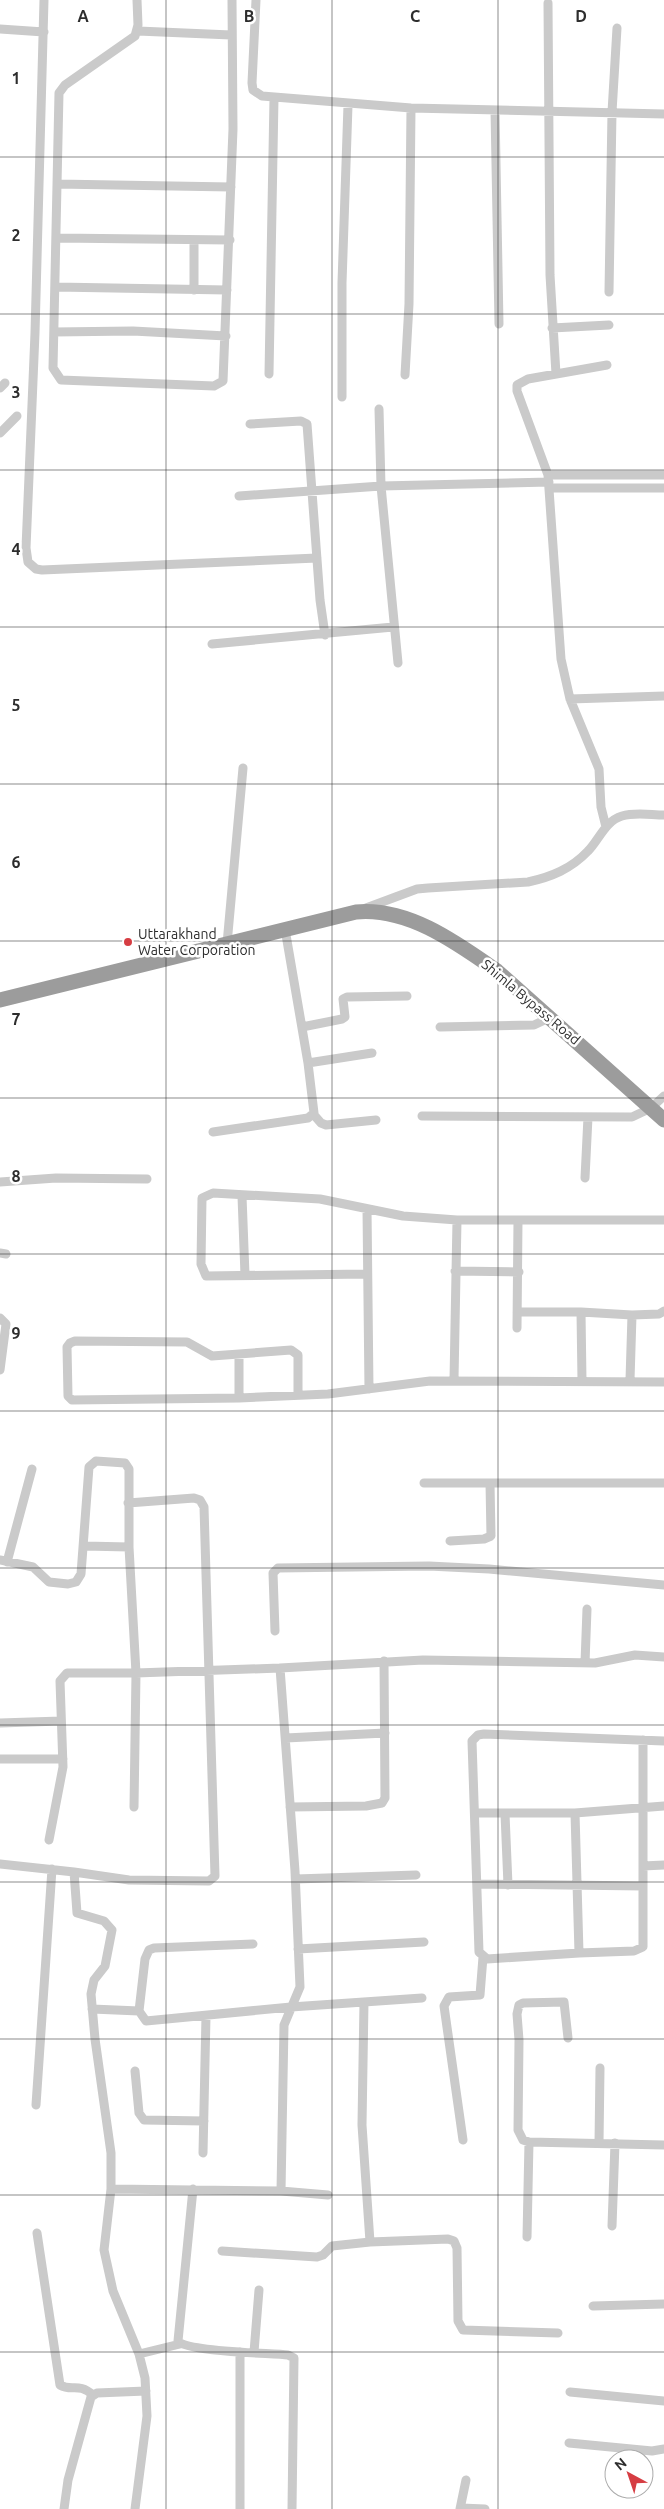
<svg xmlns="http://www.w3.org/2000/svg" width="664" height="2509" viewBox="0 0 664 2509" font-family="Ubuntu,sans-serif">
	<style>
		.lines { fill: none; stroke-linecap: round; stroke-linejoin: round }
		.minor { stroke: #cacaca; stroke-width: 9 }
		.trunk { stroke: #9c9c9c; stroke-width: 15 }
		.grid { fill: none; stroke: #2d2d2d; stroke-width: 1; stroke-opacity: 0.55 }
		.poi-dot { fill: #d63d43; stroke: #fff; stroke-width: 2 }
		.labels { text-anchor: middle; stroke-width: 5; stroke-linejoin: round; paint-order: stroke }
		.poi-label { font-size: 14px; fill: #2d2d2d; stroke: #fff; text-anchor: start }
		.street-label { font-size: 14px; fill: #2d2d2d; stroke: #fff }
		.grid-label { font-size: 16px; text-anchor: middle; font-weight: bold; fill: #2d2d2d; stroke: #fff; stroke-width: 5; stroke-linejoin: round; paint-order: stroke }
	</style>
	<rect width="100%" height="100%" fill="#fff"/>
	<g class="lines">
		<path class="minor" d="M44,0L35,333L26,548L28,562L36,569L42,570L317,558
			M137,0L138,25L135,36L65,85L59,93L53,368L61,380L214,386L223,381L233,129L232,0
			M256,0L252,83L253,90L262,96L411,108L664,114
			M548,3L550,275L556,374
			M0,29L44,32
			M138,31L231,35
			M495,110L499,324
			M57,184L231,187
			M58,238L230,240
			M194,240V290
			M56,287L227,290
			M609,292L612,112L617,28
			M552,328L609,325
			M54,332L133,331L226,336
			M269,374L274,98
			M405,375L409,304L411,108
			M0,388L5,383
			M342,397V283L348,105
			M379,409L381,486L398,663
			M250,424L301,421L307,424L320,600L325,635
			M0,433L17,416
			M548,475H664
			M550,488H664
			M239,496L381,486L549,482
			M212,644L393,627
			M570,699L664,696
			M606,827L601,807L599,769L570,699L561,659L548,475L517,391V385L528,379L607,365
			M366,908L417,889L428,888L528,882C551,877 571,869 588,851C599,840 605,821 622,816C635,812 651,815 664,815
			M227,944L243,768
			M302,1027L342,1019L345,1017L343,999L347,997L407,996
			M440,1027L534,1025L551,1017
			M308,1063L372,1053
			M314,1115L321,1123L326,1125L376,1120
			M422,1116L632,1117L651,1108L664,1096
			M213,1132L308,1118L314,1113L308,1063L285,929
			M585,1178L588,1117
			M0,1182L56,1178L147,1179
			M242,1196L245,1275
			M367,1209L369,1389
			M0,1253L6,1254
			M455,1271L519,1272
			M366,1274L206,1276L201,1264L202,1198L213,1193L320,1199L403,1216L457,1220H664
			M517,1312H581
			M632,1315L659,1314L664,1311
			M0,1318L6,1324L0,1370
			M517,1328L518,1220
			M239,1355V1398
			M454,1380L457,1220
			M582,1381L581,1312L632,1315L630,1380
			M298,1395V1355L291,1350L212,1356L187,1342L75,1341L70,1343L67,1347L68,1396L72,1400L239,1398L328,1394L430,1381L664,1382
			M424,1483H664
			M450,1541L484,1539L491,1536L490,1483
			M84,1546L129,1547
			M0,1560L33,1567L49,1582L68,1584L76,1582L81,1574L89,1467L96,1461L125,1463L129,1469V1547L136,1673L280,1668
			M7,1562L32,1469
			M275,1631L273,1573L278,1568L429,1566L489,1569L664,1585
			M585,1663L587,1609
			M0,1723L61,1721
			M286,1738L385,1733
			M0,1759H63
			M290,1807L366,1806L382,1803L385,1798L384,1661
			M475,1813H575L579,1953L487,1959L479,1952L472,1741L478,1735L484,1734L664,1741
			M575,1813L664,1806
			M505,1814L508,1885
			M49,1840L63,1767L60,1681L67,1673H136L134,1807
			M0,1864L74,1872L77,1913L104,1921L112,1930L105,1966L94,1980L91,1994L95,2039L111,2153V2189L104,2250L113,2291L139,2354L145,2378L147,2416L135,2509
			M643,1866L664,1865
			M74,1872L129,1880L209,1881L215,1876L204,1507L200,1500L194,1498L128,1503
			M296,1879L416,1875
			M478,1884L643,1886
			M253,1944L154,1948L149,1950L145,1959L139,2011L146,2021L291,2007L422,1998
			M298,1949L424,1942
			M579,1953L634,1951L643,1947V1740
			M92,2009L139,2011
			M568,2038L564,2002L523,2003L519,2005L517,2014L519,2040L518,2130L523,2140L529,2142L664,2145
			M135,2071L139,2113L144,2120L204,2121
			M36,2105L52,1869
			M463,2140L444,2006L449,1997L480,1995L483,1957
			M599,2143L600,2068
			M203,2153L206,2016
			M111,2189L281,2191L328,2195
			M193,2189L178,2341C187,2352 270,2353 288,2355L294,2358L292,2509
			M281,2191L284,2025L300,1987L295,1871L280,1668L423,1660L595,1663L635,1655L664,1657
			M612,2226L615,2143
			M37,2233L60,2385C72,2392 78,2382 93,2395
			M527,2237L529,2142
			M370,2242L448,2239L454,2241L457,2248L458,2321L463,2330L558,2333
			M222,2251L317,2257L323,2255L332,2246L370,2242L362,2125L364,2002
			M593,2306L664,2304
			M254,2352L259,2290
			M139,2354L180,2344
			M570,2392L664,2401
			M569,2443L652,2451L664,2449
			M461,2508L485,2509
			M64,2509L68,2480L91,2397L97,2393L146,2391
			M240,2509V2352
			M460,2509L466,2480"/>
		<path class="trunk" d="M0,1000L356,912C408,907 457,943 497,971L664,1120"/>
	</g>
	<path class="grid" d="M166,0V2509M332,0V2509M498,0V2509M0,157H664M0,314H664M0,470H664M0,627H664M0,784H664M0,941H664M0,1098H664M0,1254H664M0,1411H664M0,1568H664M0,1725H664M0,1882H664M0,2039H664M0,2195H664M0,2352H664"/>
	<circle class="poi-dot" cx="128" cy="942" r="5"/>
	<g class="labels">
		<g class="poi-label">
			<text x="138" y="939">Uttarakhand<tspan x="138" dy="16">Water Corporation</tspan></text>
		</g>
		<g class="street-label">
			<text transform="translate(531 1002) rotate(40)" y="5">Shimla Bypass Road</text>
		</g>
	</g>
	<g class="grid-label">
		<text x="83" y="22">A</text>
		<text x="249" y="22">B</text>
		<text x="415" y="22">C</text>
		<text x="581" y="22">D</text>
		<text x="16" y="84">1</text>
		<text x="16" y="241">2</text>
		<text x="16" y="398">3</text>
		<text x="16" y="555">4</text>
		<text x="16" y="711">5</text>
		<text x="16" y="868">6</text>
		<text x="16" y="1025">7</text>
		<text x="16" y="1182">8</text>
		<text x="16" y="1339">9</text>
	</g>
	<g transform="translate(629 2474) rotate(320)"><circle r="24" fill="#ffffff" stroke="#ababab"/>
	<path d="M0-4L9 19L0 12L-9 19Z" fill="#d63d43"/>
	<text y="-8" font-size="14" font-weight="bold" text-anchor="middle" fill="#2d2d2d">N</text>
	</g>
</svg>
